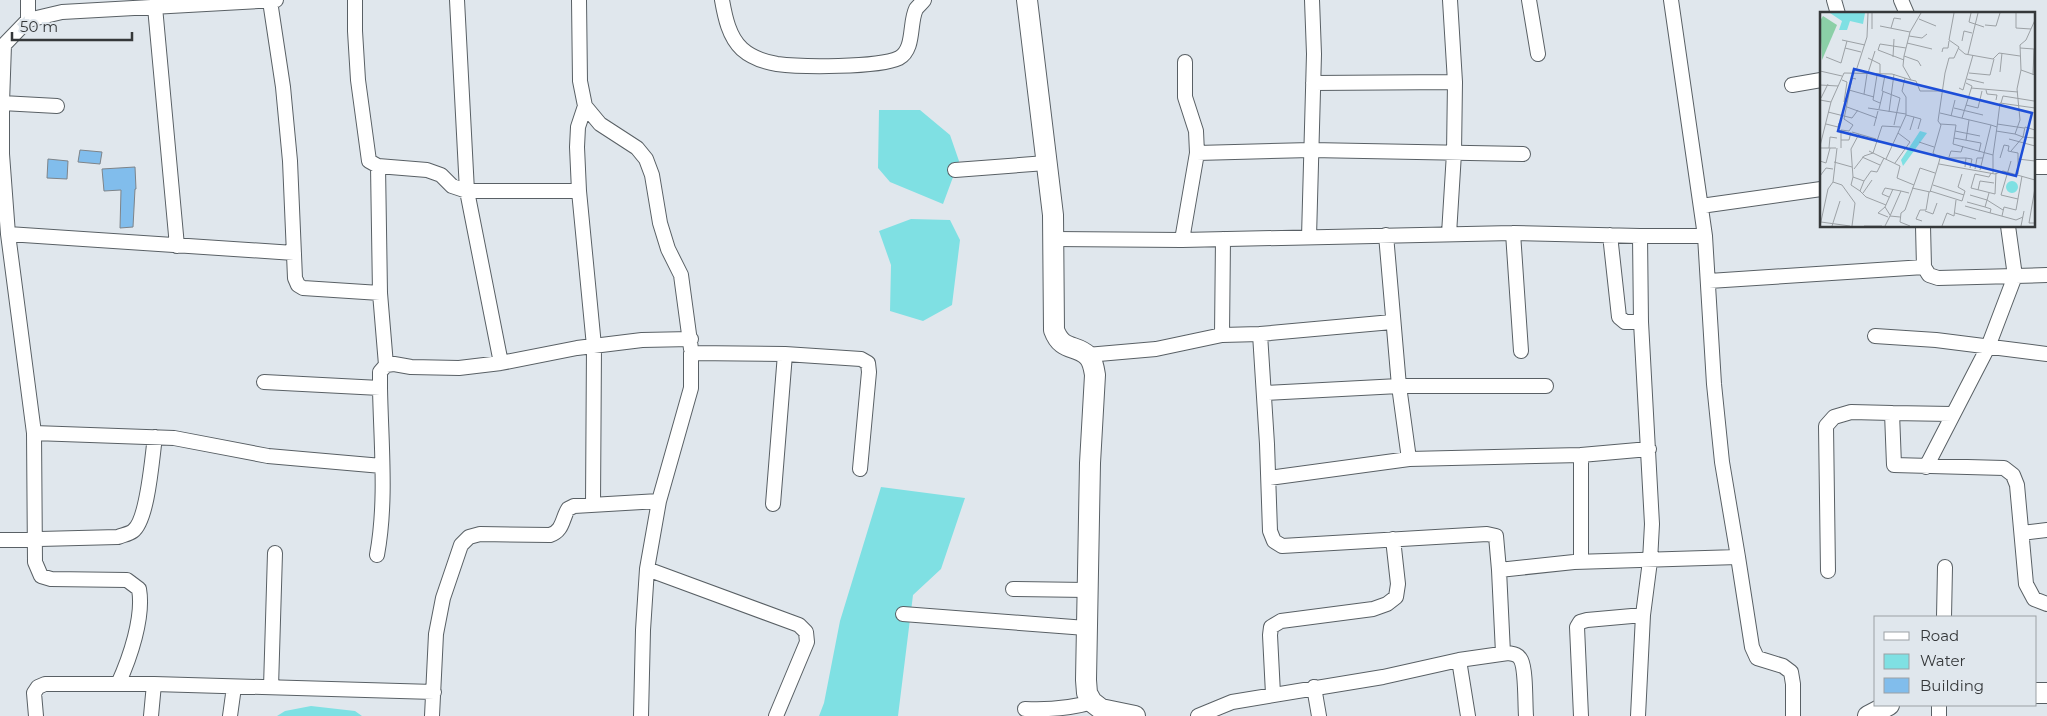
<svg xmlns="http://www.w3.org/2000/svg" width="2047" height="716" viewBox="0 0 2047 716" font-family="Montserrat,sans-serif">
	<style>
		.water { fill: #7fe0e3 }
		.building { fill: #81bdec; stroke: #7e8489 }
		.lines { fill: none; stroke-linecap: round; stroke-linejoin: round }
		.street-casing { stroke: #596065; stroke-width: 16 }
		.secondary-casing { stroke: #596065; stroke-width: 22 }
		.street { stroke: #fff; stroke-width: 14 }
		.secondary { stroke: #fff; stroke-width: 20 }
		.inset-road { fill: none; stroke: #9ca1a5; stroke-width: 1 }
		.view { fill: #1d4ed8; fill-opacity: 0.15; stroke: #1d4ed8; stroke-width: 2.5 }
		.inset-edge { fill: none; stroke: #35383a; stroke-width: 2.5 }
	</style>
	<rect width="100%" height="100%" fill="#e0e7ed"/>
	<path class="water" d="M879,110H920L950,135L959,161L943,204L890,182L878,168Z
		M911,219L950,220L960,240L952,305L923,321L890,311L891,265L879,231Z
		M881,487L965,498L941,569L913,595L898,716H819L824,703L840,621Z
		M311,706L355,711L362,716H277L285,711Z"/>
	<path class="building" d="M80,150L102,152L100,164L78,162Z
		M48,159L68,161L67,179L47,178Z
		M135,167L136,189H135L133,227L120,228L121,190L104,191L102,169Z"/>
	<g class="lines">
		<defs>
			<path id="street" d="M355,0V31L358,80L369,161L378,166L427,170L441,175L452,186L467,191H579L594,346L593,504
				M457,0L467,191L501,363
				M579,0L580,81L585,106L600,124L637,148L646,159L652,175L660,223L668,249L681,275L691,349
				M722,0C725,17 729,37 742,49C751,57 765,62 777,64C800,67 878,68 899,58C915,49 909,23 916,9C918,6 922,3 924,0
				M1529,0L1538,54
				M1834,0L1838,14
				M1901,0L1907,14
				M270,1L283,87L290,161L295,278L298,285L303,288L380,293
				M155,7L177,246
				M28,20V0
				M0,47L4,45L28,20L62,12L276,0
				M1313,83L1455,82L1450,0
				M1792,85L1821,80
				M2,103L4,45
				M1197,153L1311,150L1523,154
				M378,166L380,293L386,365
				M2033,167H2047
				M955,170L1046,163
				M579,191L577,147L578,127L585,106
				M1701,206L1821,189
				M1923,226L1924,267L1929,275L1938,278L2015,276L2008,226
				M1513,233L1521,351
				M8,234L294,253
				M1449,234L1454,153L1455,82
				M1386,235L1399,386L1409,459
				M1610,235L1619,317L1625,322H1641
				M1640,236H1705L1671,0
				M1705,236L1714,384L1722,462L1738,557
				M1309,237L1314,54L1312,0
				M1054,239L1182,240L1513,233L1640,236L1641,322L1652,524L1650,561L1643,615L1638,716
				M1182,240L1197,153L1196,131L1185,97V62
				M1709,281L1924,267
				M1260,334L1392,322
				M1222,335L1223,239
				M1875,336L1936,340L2047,354
				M785,354L861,359L868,363L869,372L860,469
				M1087,355L1156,349L1222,335L1260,334L1267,444L1270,531L1274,541L1282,546L1487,534L1496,536L1499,570L1574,562L1738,557L1752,647L1757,658L1783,666L1791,672L1793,684V716
				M264,382L380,388V372L386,365L394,364L411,367L459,368L501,363L577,348L642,340L691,339
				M1264,393L1399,386H1546
				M1892,413L1952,414
				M34,433L174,438L268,456L382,466
				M1581,455L1649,449
				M1926,467L1988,347L2015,276L2047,275
				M1269,478L1409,459L1581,455V562
				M2022,533L2047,530
				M0,540L118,537C123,535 129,534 133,531C148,520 152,457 155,437
				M377,555C387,501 381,443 380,388
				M647,569L659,501L691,388V353L785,354L773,504
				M1499,570L1503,653
				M1828,571L1826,426L1834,417L1851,412L1892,413L1894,465L2004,468L2013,475L2017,485L2026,584L2034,599L2047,604
				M1013,589L1087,590
				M903,614L1086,628
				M1944,617L1945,567
				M1459,660L1508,653C1513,654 1518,654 1521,660C1526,670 1525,703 1526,716
				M118,684H154L151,716
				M154,684L434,692
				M271,687L275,553
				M1314,687L1319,716
				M1273,694L1270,635L1271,627L1281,621L1373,609L1387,604L1396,597L1398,584L1393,539
				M1025,709C1049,710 1069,709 1092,702
				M36,716L34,693L38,687L45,684H118C130,658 144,617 139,589L127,580L51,579L41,576L35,562L34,433L8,234L2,154V103L57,106
				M230,716L234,687
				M432,716L436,634L443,598L461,545L469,537L480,534L550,535C563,531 562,519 568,509L574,506L659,501
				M641,716L643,630L647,569L799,625L806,632L807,642L776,716
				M1198,716L1232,702L1383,677L1459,660L1468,716
				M1581,716L1577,627L1580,622L1587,620L1643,615
				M1939,716V705"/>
			<path id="secondary" d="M1027,0L1053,215L1054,330C1062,352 1076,344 1088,356C1093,361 1094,369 1095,375L1090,463L1086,680L1087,693L1092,702L1101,709L1135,716
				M2036,693H2047
				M1868,716L1889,705"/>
		</defs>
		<use href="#street" class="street-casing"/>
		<use href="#secondary" class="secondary-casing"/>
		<use href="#street" class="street"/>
		<use href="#secondary" class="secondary"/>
	</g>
	<g transform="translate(1820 12)">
		<rect width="215" height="215" fill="#e0e7ed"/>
		<path d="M3,4L17,13L2,48L0,9Z" fill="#8bcfa7"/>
		<path d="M10,1H45L43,12L30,9L27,18H19L22,9ZM100,119L107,121L83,154L81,148ZM186 175a6 6 0 1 1 12 0a6 6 0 1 1-12 0Z" fill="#7fe0e3"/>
		<path class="inset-road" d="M151,1L149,10L164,15M196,1V16L211,17M99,7L116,14M215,8L206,28L200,33L201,58L215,63M165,13L176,14L180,1M60,14L90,20M71,16L74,6L81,7M52,17V1M89,24L102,26L107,22M22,28L45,33M142,29L144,19L152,21M87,31L112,37M25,36L41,40M138,36L145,42L173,47L179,41L200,44M200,36L214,37L213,63M122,40L123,36H128L129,29M148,42L158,1M84,44L98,49L101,54M6,45L21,51L27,29M73,45L74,27M48,46L60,52V63M84,48L58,38L60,32L86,36M201,58L197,77L200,108L195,122L203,125L205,115L215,118M0,59L22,64M36,59L47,25L48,1M180,60L182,41M48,61L55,39M149,61L170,63L174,47M57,63L53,88L60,91M65,63L62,79L80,86L74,113M85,66L82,79L86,85V103M147,67L164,71M22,68L27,70L24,90M91,68L96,69L100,79H123M0,73L18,74M139,76L143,78L153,43M151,76L198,80M29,78L54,85M166,78L167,82L177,83L176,88M44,82L47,62M1,86L8,72M0,88L11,90L24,61L72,62L91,68L83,54L84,44L90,20L101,1M181,91L183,84L214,89M146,93L158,96L162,79M27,95L57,106M48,96L86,102M134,96L163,103M59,97L63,80M8,100L32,106L38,98M69,100L74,62M120,101L171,113L160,158M131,104L135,88M94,105L101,107L98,117M142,106L152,74L146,71M6,112L18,115L19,111M120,112L136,113L133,132L173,143V161M177,112L204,116M171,113L177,115L180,91L215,96M54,114L58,99M80,115L62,114L53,141L80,154L77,166L94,173M135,119L160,124M176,119L195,122M32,120L56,127M78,121L86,103L94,105L90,118M39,122L31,137L33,165L44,169L40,179L46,185L66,193M134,126L161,131L159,140M189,127L215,134M21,128H29L31,120M146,128L149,108M99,130L114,135M0,134L11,90M0,136H16M9,136L10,125L17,126M17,136L13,170L22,173L35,191L32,214M21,136V118L29,119L33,113L24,107L32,66L36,67M191,139L203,125L215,126M173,143L177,115M42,145L60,153M129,145L131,139L141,140L143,134M120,146H146L145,155M146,146L152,147L150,156M180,146L184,133L189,134L188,139L198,141V162M66,147L78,121L90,130L75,151M198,147L215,149M0,149L6,151L10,136M191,149L181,183L198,187M14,150L32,155M119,152L175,162L183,159L215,168M34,157L44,144L53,141L49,139M155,157L157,146H163M171,161L169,165L155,162L151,176L175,182L176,161M0,164L6,156L13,157M33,165L31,173L40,179M44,169L51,159L57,160L64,146M113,173L144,183M92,176L110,180L119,150L120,146L113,141L121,113L118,109L125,61L129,46H134L139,35L129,28L134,1M215,176L209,211H215M158,178L160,169L174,171M110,179L142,189L145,179L138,175L142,162M43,181L52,168M150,183L167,188L169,181M69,185L62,182L65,176L81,179M147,190L165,195M145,194L196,208L203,205M65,195L58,201L68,205M105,199L113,202L117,191M135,201L156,207M170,201L171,197L165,195L167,188L183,198M70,203L65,195L73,177M70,204L81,179L89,181M182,204L184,195L196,198L202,164M102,209L96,207L100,198H106L109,180M1,210L30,214M0,214L8,177L13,170M12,214L20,189M44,214H62M65,214L70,204L80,205M90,214L80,210L81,201L85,198L100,156L115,161M122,214L127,201L134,204L136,188M201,214L204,199"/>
		<path class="view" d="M34,57L212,101L196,164L18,119Z"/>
		<rect width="215" height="215" class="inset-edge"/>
	</g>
	<rect x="1874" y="616" width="162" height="90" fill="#e0e7ed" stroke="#9ca1a5"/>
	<rect x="1884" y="632" width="25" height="8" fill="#ffffff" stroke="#9ca1a5"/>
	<text x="1920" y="641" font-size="15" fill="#35383a">Road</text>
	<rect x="1884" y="654" width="25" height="15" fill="#7fe0e3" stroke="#9ca1a5"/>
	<text x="1920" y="666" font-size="15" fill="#35383a">Water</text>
	<rect x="1884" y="678" width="25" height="15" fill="#81bdec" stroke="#9ca1a5"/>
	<text x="1920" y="691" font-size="15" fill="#35383a">Building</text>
	<path d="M12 32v8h120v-8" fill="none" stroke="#35383a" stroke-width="2.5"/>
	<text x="20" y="32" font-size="15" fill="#35383a" stroke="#e0e7ed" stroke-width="4" paint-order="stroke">50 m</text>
</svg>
